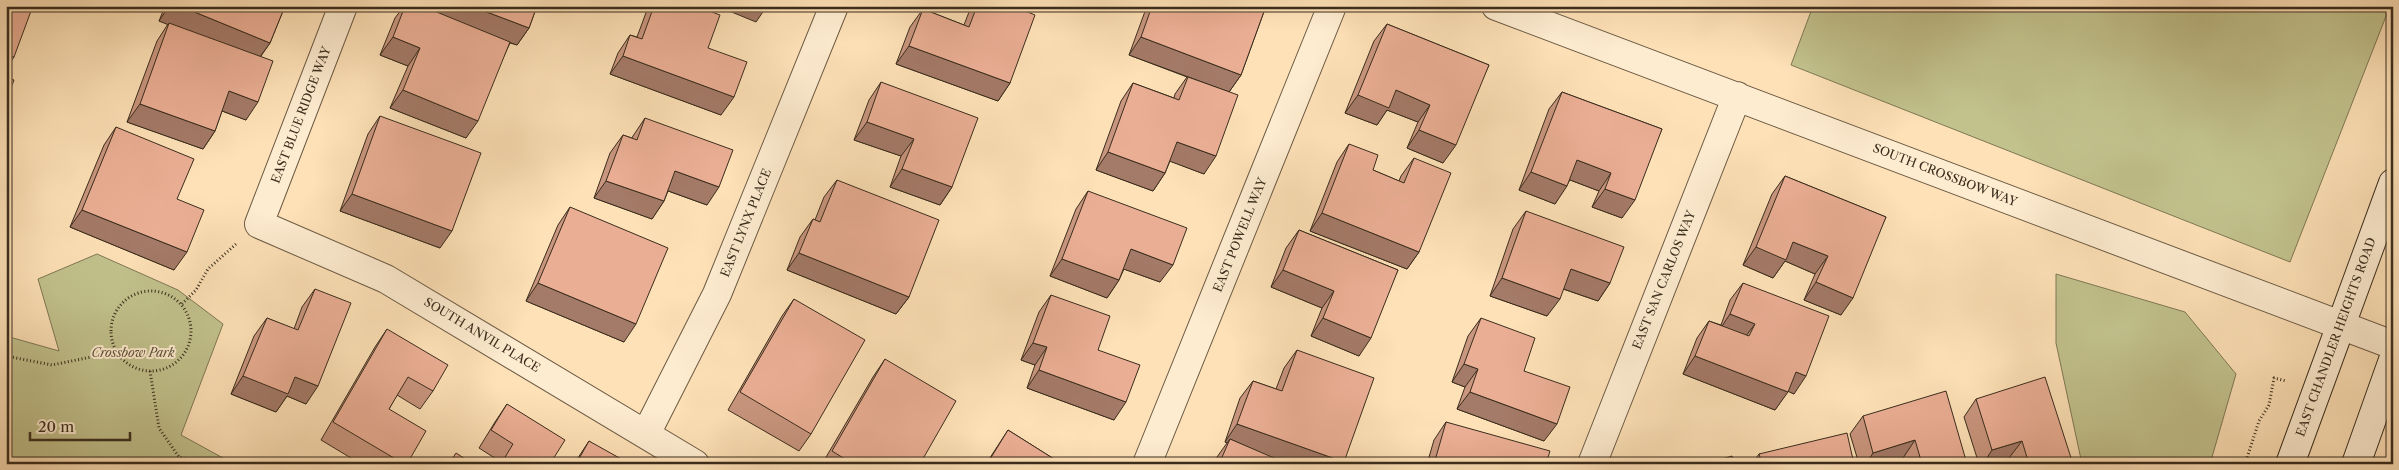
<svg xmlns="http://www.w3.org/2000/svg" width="2399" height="470" viewBox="0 0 2399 470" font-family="'Libre Caslon Text',serif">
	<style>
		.green { fill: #c2c28d; stroke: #7e7855 }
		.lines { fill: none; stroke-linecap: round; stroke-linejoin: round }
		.street-casing { stroke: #6b5a44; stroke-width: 30 }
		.secondary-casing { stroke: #3a2d1d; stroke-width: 30 }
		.path { stroke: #3a2d1d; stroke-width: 3; stroke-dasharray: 1 2.5; stroke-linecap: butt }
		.street { stroke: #feecd0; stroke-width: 28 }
		.secondary { stroke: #feecd0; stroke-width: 28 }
		.wall { fill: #c9967f; stroke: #3a2d1d }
		.shaded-wall { fill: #a47a68; stroke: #3a2d1d }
		.building { fill: #eaae94; stroke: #3a2d1d }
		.labels { text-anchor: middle; stroke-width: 4; stroke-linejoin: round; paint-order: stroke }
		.street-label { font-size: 12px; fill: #3a2d1d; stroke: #feecd0 }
		.park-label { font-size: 12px; font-style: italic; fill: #5c5239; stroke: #feecd0 }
	</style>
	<rect width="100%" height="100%" fill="#fee1b7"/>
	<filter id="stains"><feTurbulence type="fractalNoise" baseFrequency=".004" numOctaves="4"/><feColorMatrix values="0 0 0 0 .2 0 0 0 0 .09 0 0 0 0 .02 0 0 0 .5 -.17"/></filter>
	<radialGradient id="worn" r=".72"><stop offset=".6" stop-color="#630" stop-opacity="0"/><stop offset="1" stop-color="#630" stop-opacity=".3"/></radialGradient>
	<path class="green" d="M1813,6H2390L2290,262L1791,65Z
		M97,254L178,290L223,324L181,435L234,464H6V336L59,351L38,279Z
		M2056,274L2185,312L2236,374L2210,464H2082L2056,343Z"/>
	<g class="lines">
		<defs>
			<path id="street" d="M343,6L259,224L386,279L695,464
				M1496,6L2393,345
				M646,434L717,294L834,6
				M1147,464L1332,6
				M1592,464L1737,96"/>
			<path id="secondary" d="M2290,464L2393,183
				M2356,464L2393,360"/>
		</defs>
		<use href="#street" class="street-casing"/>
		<use href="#secondary" class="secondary-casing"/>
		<path class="path" d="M111 331a40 40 0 1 1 80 0a40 40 0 1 1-80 0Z
			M182,304L196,290L208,269L236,244
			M6,356L52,365L116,352
			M150,371L159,428L179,457L197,464
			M2245,464L2259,421L2269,405L2274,378L2286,381"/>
		<use href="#street" class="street"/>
		<use href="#secondary" class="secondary"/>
	</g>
	<path class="wall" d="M165,6H285L270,43L261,56L246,120L222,111L215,131L203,149L127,122L157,41L168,24L159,21Z
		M404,6H537L529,28L517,45L510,43L466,138L390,108L408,66L380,55L395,18Z
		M650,6H696L708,48L721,115L610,74L618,53L630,35L637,37L647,10Z
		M973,6H1013L1010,83L998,101L896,64L910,27L923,9L964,25L969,12Z
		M1147,6H1266L1241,75L1229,92L1204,174L1170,161L1165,173L1153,191L1096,170L1121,101L1133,83L1174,98L1175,94L1187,77L1129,55Z
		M1387,24L1489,65L1443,163L1407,148L1418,122L1387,110L1377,125L1345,113L1374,41Z
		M881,82L952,187L940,205L890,187L901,156L854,140L869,100Z
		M1562,92L1662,129L1622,218L1592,207L1599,191L1570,180L1555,204L1519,190L1549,109Z
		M380,116L440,248L340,211L368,134Z
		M645,118L707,205L668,191L664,201L652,219L594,198L610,153L623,135L632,138L633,136Z
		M116,127L177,199L174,270L70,227L104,145Z
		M1349,144L1373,170L1399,181L1401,176L1414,158L1419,252L1407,269L1310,231L1337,162Z
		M1785,176L1886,217L1841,315L1804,300L1815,274L1785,261L1773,278L1743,265L1772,194Z
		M837,180L909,297L896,314L787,270L800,237L813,219L815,220L824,197Z
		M1088,191L1160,282L1124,269L1119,280L1107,298L1050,276L1076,209Z
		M570,207L624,342L526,301L558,225Z
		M1526,211L1610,283L1598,301L1563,289L1547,316L1490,296L1513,229Z
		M1299,230L1398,270L1359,356L1311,336L1322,308L1271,287L1286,248Z
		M1743,283L1794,394L1788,391L1775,410L1683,374L1697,338L1709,321L1721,325L1730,300Z
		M315,289L306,404L287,396L276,412L231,394L254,336L267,318L294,329L302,307Z
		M1051,295L1098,350L1114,420L1027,388L1035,365L1021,360L1039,312Z
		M794,299L811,434L799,451L728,410L782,316Z
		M1481,318L1524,371L1544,441L1457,409L1465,387L1452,382L1468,336Z
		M387,329L433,391L420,409L397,395L389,409L407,464H361L321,440L375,347Z
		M1297,350L1344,462L1342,464H1214L1217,457L1227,443L1225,442L1240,398L1253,381L1276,389L1284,368Z
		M885,359L920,464H822L873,377Z
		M1976,399L2073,464H2011L2009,458L1993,464H1979L1964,417Z
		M507,404L550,464H499L501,462L479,448L495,422Z
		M1863,416L1967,464H1904L1903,458L1884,464H1859L1850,434Z
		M1446,422L1546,464H1427L1434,440Z
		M1008,430L1062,464H986Z
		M589,441L621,464H574Z
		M1759,454L1854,464H1752Z"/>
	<path class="shaded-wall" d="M169,6H180L270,43L257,61L159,21Z
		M419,6H471L529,28L517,45L417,9Z
		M717,6H767L756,22Z
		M393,37L420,48L408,66L380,55Z
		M1141,37L1241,75L1229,92L1129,55Z
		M909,46L1010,83L998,101L896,64Z
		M6,54L14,57L6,69Z
		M623,56L734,97L721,115L610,74Z
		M403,90L478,121L466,138L390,108Z
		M1396,90L1430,105L1418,122L1387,110L1377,125L1345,113L1358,95Z
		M229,91L258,102L246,120L217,109Z
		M140,104L215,131L203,149L127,122Z
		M867,122L914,139L901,156L854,140Z
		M1419,130L1456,145L1443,163L1407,148Z
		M1177,142L1216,156L1204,174L1164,159Z
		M1108,152L1165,173L1153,191L1096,170Z
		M1577,160L1611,173L1599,191L1565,178Z
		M902,169L952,187L940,205L890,187Z
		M675,171L719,187L707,205L663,189Z
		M1531,172L1567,186L1555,204L1519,190Z
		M606,181L664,201L652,219L594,198Z
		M1605,189L1635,200L1622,218L1592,207Z
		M352,194L452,231L440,248L340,211Z
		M82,210L187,252L174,270L70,227Z
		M1322,213L1419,252L1407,269L1310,231Z
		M1793,242L1828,256L1815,274L1785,261L1773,278L1743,265L1756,247Z
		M1131,249L1173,265L1160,282L1118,267Z
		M799,253L909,297L896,314L787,270Z
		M1062,259L1119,280L1107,298L1050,276Z
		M1571,269L1610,283L1598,301L1558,287Z
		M1283,270L1334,291L1322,308L1271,287Z
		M1502,278L1560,299L1547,316L1490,296Z
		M1816,282L1853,298L1841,315L1804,300Z
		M538,283L636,324L624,342L526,301Z
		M1730,314L1755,324L1742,341L1718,332Z
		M1323,318L1371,338L1359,356L1311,336Z
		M1033,343L1047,347L1035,365L1021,360Z
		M1695,356L1788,392L1775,410L1683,374Z
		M1464,364L1478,369L1465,387L1452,382Z
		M1039,370L1126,402L1114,420L1027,388Z
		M1796,372L1806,376L1794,394L1783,389Z
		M243,376L295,377L318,386L306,404L287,396L276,412L231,394Z
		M1470,392L1557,424L1544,441L1457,409Z
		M1237,424L1344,462L1342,464H1286L1230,439L1227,443L1225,442Z
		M1915,440L1903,458L1884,464H1866L1873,453Z
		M2022,441L2009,458L1993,464H1983L1992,450Z"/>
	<path class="building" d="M6,6H17L31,11L14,57L6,54Z
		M180,6H285L270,43Z
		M405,6H422L510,42L478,121L403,90L420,48L393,37Z
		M471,6H537L529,28Z
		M654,6H696L720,15L708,48L747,62L734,97L623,56L630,35L642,39Z
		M977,6H1013L1035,15L1010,83L909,46L923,9L969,27Z
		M1152,6H1266L1241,75L1141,37Z
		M169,23L273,61L258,102L229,91L215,131L140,104Z
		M1387,24L1489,65L1456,145L1419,130L1430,105L1396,90L1389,108L1358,95Z
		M6,77L14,80L6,102Z
		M1188,77L1238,95L1216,156L1177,142L1165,173L1108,152L1133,83L1179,100Z
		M881,82L978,118L952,187L902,169L914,139L867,122Z
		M1562,92L1662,129L1635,200L1605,189L1611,173L1577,160L1567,186L1531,172Z
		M380,116L481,153L452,231L352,194Z
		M645,118L733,150L719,187L675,171L664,201L606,181L623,135L637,140Z
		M116,127L194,159L177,199L204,210L187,252L82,210Z
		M1349,144L1378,155L1373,170L1404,183L1414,158L1451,173L1419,252L1322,213Z
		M1785,176L1886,217L1853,298L1816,282L1828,256L1793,242L1786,260L1756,247Z
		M837,180L939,220L909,297L799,253L813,219L820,222Z
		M1088,191L1187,228L1173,265L1131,249L1119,280L1062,259Z
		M570,207L668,248L636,324L538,283Z
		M1526,211L1624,247L1610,283L1571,269L1560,299L1502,278Z
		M1299,230L1398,270L1371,338L1323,318L1334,291L1283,270Z
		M1743,283L1829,316L1806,376L1796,372L1788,392L1695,356L1709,321L1749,336L1755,324L1730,314Z
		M315,289L351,303L318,386L295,377L288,394L243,376L267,318L298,330Z
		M1051,295L1110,316L1098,350L1140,365L1126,402L1039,370L1047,347L1033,343Z
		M794,299L865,340L811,434L740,392Z
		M1481,318L1535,338L1524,371L1570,387L1557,424L1470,392L1478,369L1464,364Z
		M387,329L448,365L433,391L408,377L389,409L426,431L407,464H404L333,422Z
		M1297,350L1374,378L1344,462L1237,424L1253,381L1282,391Z
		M885,359L956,401L920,464H853L832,451Z
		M2045,377L2073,464H2029L2022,441L1992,450L1976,399Z
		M1946,391L1967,464H1922L1915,440L1873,453L1863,416Z
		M507,404L565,440L550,464H501L513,444L491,430Z
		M1446,422L1550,451L1546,464H1434Z
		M1008,430L1062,464H987Z
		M1847,433L1854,464H1762L1759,454Z
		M1230,439L1288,464H1219Z
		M589,441L623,460L621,464H576Z
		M456,453L473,464H449Z
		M1732,456L1734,464H1706Z"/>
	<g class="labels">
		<g class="street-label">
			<text transform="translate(301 115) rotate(-69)" y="4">EAST BLUE RIDGE WAY</text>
			<text transform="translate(1945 175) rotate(21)" y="4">SOUTH CROSSBOW WAY</text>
			<text transform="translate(746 223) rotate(-68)" y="4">EAST LYNX PLACE</text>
			<text transform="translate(1240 235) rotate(-68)" y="4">EAST POWELL WAY</text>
			<text transform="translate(1664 280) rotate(-68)" y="4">EAST SAN CARLOS WAY</text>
			<text transform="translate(482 335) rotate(31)" y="4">SOUTH ANVIL PLACE</text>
			<text transform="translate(2336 337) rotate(-70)" y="4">EAST CHANDLER HEIGHTS ROAD</text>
		</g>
		<g class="park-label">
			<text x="133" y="357">Crossbow Park</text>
		</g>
	</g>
	<rect width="2399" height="470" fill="none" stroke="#fee1b7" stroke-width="25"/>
	<rect x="8" y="8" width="2384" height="455" fill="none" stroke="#3a2d1d" stroke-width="2.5"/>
	<rect x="12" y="12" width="2374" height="445" fill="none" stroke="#3a2d1d"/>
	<path d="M30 432v8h100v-8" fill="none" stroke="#3a2d1d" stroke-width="2.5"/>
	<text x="38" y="432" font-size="15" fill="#3a2d1d" stroke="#feecd0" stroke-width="4" paint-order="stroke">20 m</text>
	<rect width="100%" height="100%" filter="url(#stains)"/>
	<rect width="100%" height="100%" fill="url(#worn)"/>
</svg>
